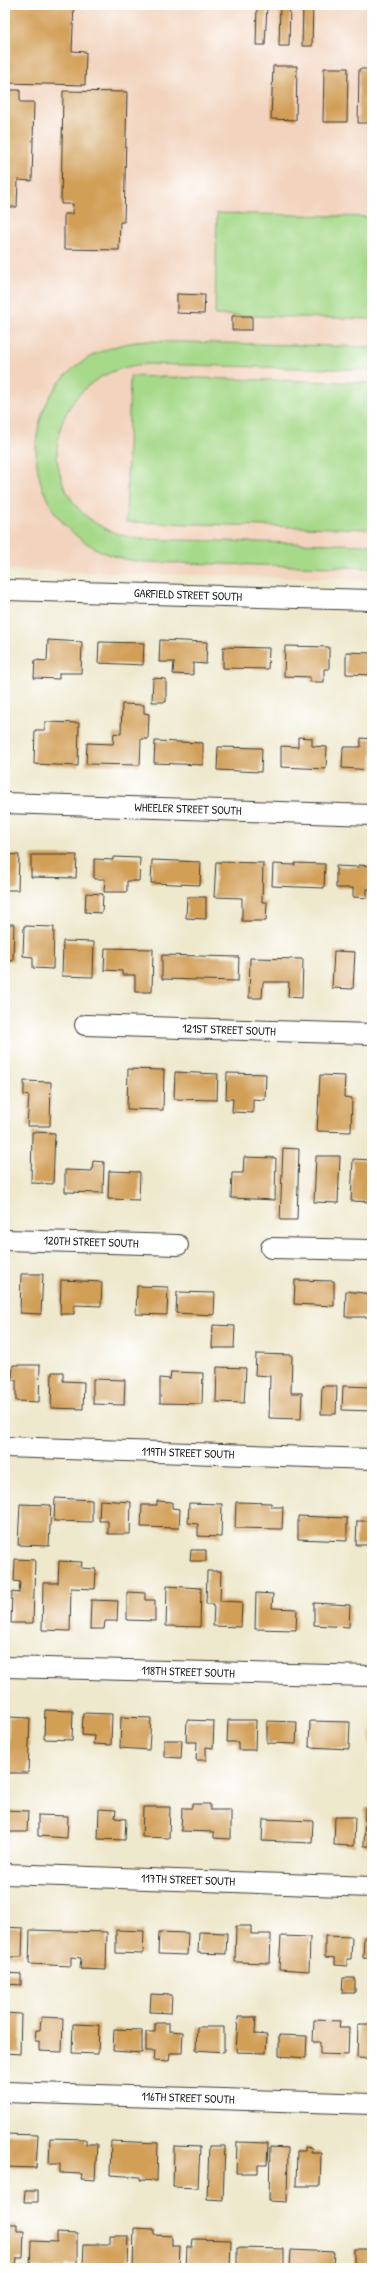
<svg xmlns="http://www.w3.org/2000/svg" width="377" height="2273" viewBox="0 0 377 2273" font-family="'Patrick Hand',sans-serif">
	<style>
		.built { fill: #f2d4be }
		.green { fill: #a6d989; stroke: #617a52 }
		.building { fill: #d29f56 }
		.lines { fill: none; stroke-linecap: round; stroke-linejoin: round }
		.minor-casing { stroke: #3c3b36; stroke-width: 22 }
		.minor { stroke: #fff; stroke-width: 20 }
		.labels { text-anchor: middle; stroke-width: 3; stroke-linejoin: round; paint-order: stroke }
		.street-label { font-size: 12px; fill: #1c1c1c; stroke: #fff }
	</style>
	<rect width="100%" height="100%" fill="#fff"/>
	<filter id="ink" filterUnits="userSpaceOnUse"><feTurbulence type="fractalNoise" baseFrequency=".025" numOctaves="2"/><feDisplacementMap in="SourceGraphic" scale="8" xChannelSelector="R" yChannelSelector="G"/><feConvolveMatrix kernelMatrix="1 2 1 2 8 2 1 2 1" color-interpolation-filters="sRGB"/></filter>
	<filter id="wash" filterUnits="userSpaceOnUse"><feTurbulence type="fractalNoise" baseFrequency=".012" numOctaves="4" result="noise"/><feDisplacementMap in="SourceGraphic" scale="16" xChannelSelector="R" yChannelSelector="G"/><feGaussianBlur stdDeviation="0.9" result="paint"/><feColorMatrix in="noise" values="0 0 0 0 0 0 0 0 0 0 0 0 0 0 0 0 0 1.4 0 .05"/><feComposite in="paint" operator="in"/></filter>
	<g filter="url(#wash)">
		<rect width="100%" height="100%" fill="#eee8cc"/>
		<path class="built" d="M5,5H372V580L5,570Z"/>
		<path class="green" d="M217,213L372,217V319L215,315Z
			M147,341L372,347V370L147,364C30,372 26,526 142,539L372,545V568L142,562C0,546 0,350 147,341Z
			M130,376L372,383V529L126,522Z"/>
		<g id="blocks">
			<path class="building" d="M5,5H74L72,51L86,52L85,85L5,83Z
				M257,5H267L265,45H256Z
				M280,5H290L289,46H279Z
				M303,5H313L312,46H302Z
				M273,66H297L296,120L271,119Z
				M324,68H348L347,122H323Z
				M359,69H372V123H358Z
				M5,90H20V102H34L32,181L18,180L17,207H5Z
				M63,91L127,92L124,222H120L119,250L64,249V214H72L73,204H61Z
				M177,294L205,295L204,314L177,313Z
				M232,316H252V330H232Z
				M48,640L82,642L81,673H59V679L34,678L35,660L47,661Z
				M160,640L207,642L206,664L193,663V675L173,674L174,662H159Z
				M99,642L144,643L143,665L98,663Z
				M285,646L329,647V669H324V682H310V677L284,676Z
				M223,647L269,648L268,669L223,668Z
				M346,652L372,653V675L346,674Z
				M153,678L166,679V702H152Z
				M122,704L144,705V713L149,714L148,739H141L140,765L86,764L87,743L113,744L114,733L121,734Z
				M45,722L79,723L78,766L34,764L35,730H45Z
				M298,737L312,738V746L327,747L326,769L281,767V746L298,747Z
				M361,738L372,739V770L342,768L343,747H361Z
				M155,741L203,743V765L154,763Z
				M218,747L262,748L261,772L217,770Z
				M5,854L19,855L18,890H5Z
				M31,855H77L76,878L31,877Z
				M113,857L140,858L139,881H127V892H104L105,879H94V859L113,860Z
				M152,860L201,862L200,885L151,883Z
				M216,862L263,863L262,902H267L266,921H242V898L214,897Z
				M295,863L325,864L324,888L272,886L273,864L295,865Z
				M358,865L372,866V889H367V898L353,897V888H336V866L358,867Z
				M86,893L103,894L102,913L85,912Z
				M187,897H206V919L186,918Z
				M5,924H14L13,961L5,960Z
				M24,926L54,927L53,969L33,968V957L23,956Z
				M63,941L94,942L93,977L62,976Z
				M105,948L153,949L152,992H135V975H122V971L104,970Z
				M334,951L355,952L353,989L332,988Z
				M162,955L239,957L238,981L162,979Z
				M250,958L303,959L302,998L288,997L289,982H263L262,998H249Z
				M128,1069L164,1070L163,1110L127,1109Z
				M175,1072L218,1074L217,1100L174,1099Z
				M227,1073L266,1074L265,1100L253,1099V1113L232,1112L233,1099H226Z
				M320,1075L345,1076L344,1097L352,1098L351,1132L317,1131Z
				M24,1081L51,1082L50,1126H27L29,1096L24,1095Z
				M32,1132L55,1133L53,1184L31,1183Z
				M283,1148L299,1149L297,1220H280Z
				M316,1156H340L338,1203L314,1202Z
				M244,1157L276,1158L275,1200L231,1198L232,1173H243Z
				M353,1159L372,1160V1202L351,1201Z
				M93,1161L104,1162L103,1193L65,1192V1170L92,1171Z
				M109,1171L140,1172L139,1200L108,1199Z
				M21,1274H43L41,1314L20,1313Z
				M61,1280L102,1282L101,1306L74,1305V1314H60Z
				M295,1280L334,1281V1306L294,1304Z
				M137,1286L168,1287L167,1315L136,1314Z
				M346,1291L372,1294V1317H345Z
				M177,1292L215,1293L214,1315L176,1313Z
				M213,1325L235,1326L234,1348H212Z
				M256,1354L292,1355L291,1393H302L301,1419L269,1418L270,1376L255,1375Z
				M13,1365H40L39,1402L16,1401V1380H12Z
				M217,1367L246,1368L244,1403L216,1402Z
				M52,1372H63V1381L84,1382L83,1409L51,1408Z
				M171,1372L203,1373L202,1404L160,1403V1378L170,1379Z
				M93,1379L125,1380L124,1405L93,1404Z
				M322,1386H337L336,1414H321Z
				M343,1386L372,1387V1411L342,1410Z
				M55,1498L92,1500V1522L54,1521Z
				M100,1500L131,1502L130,1534H108V1521H99Z
				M157,1501L172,1502V1508L180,1509L179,1528L141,1527L142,1505H157Z
				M236,1502L271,1503V1507H283L282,1529L235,1528Z
				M189,1503L222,1504L221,1537L198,1536V1524L188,1523Z
				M20,1504L51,1505L49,1546L18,1545Z
				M298,1516L347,1518V1541L298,1539Z
				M357,1521H372V1545H356Z
				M191,1550H206V1561H190Z
				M15,1559L35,1560L33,1623H11L12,1592L19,1593L20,1582L14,1581Z
				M59,1561L82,1562L81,1568L96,1569L95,1589L71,1588L70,1631L42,1630L43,1583H58Z
				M207,1571H221L220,1601L242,1602L241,1627L213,1626L214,1604H206Z
				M167,1586L201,1588L200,1627L166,1626Z
				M127,1592L145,1593V1600H155V1621L127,1620Z
				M256,1593L273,1594L272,1608L297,1609L296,1630L255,1629Z
				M91,1600L118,1601L117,1621H105L104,1629H90Z
				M314,1603L350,1605L349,1627L314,1625Z
				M45,1710L73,1711L72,1740L44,1739Z
				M83,1713L112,1714L111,1745L93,1744L94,1736L82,1735Z
				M9,1717L30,1718L28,1773H7Z
				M121,1717L151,1718L149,1750L120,1748Z
				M187,1720L214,1721L213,1748L206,1747V1760H196L197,1742H186Z
				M228,1720H256L255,1750H238V1742H227Z
				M267,1721L297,1722L296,1744L267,1743Z
				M310,1721L350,1722L349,1749L309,1747Z
				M371,1730H372V1745H370Z
				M164,1740H182L181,1758L164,1757Z
				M5,1773H7V1792H5Z
				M192,1804H210V1810H231V1839L214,1838V1832L181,1831L182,1808H192Z
				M143,1807H170L169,1838L142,1837Z
				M365,1808L372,1809V1846H364Z
				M99,1809L116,1810L115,1818L126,1819L125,1840L98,1839Z
				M5,1810L28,1811L27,1832H5Z
				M38,1815L68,1816L67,1838L38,1836Z
				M335,1817H355L354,1846L334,1845Z
				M263,1819L313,1821L312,1843L262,1841Z
				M236,1926H251V1934H271L270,1963L235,1962Z
				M5,1927L23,1928L22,1957H5Z
				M30,1930L107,1932L106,1970L80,1969L81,1958L71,1957V1966L29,1964Z
				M116,1930L144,1931L143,1954L116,1953Z
				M159,1932L188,1933L187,1955L158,1954Z
				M199,1932L227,1933L226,1954L198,1953Z
				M281,1936L310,1937L309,1971L279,1969Z
				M325,1936L352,1937L351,1959H347V1966L335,1965V1958L325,1957Z
				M364,1937H372V1959L363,1958Z
				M6,1973L21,1974V1985L6,1984Z
				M343,1978H355V1993H342Z
				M151,1994L172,1995L171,2013L150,2012Z
				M5,2013L21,2014L20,2054L5,2053Z
				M41,2017L63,2018L62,2052L39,2051V2041H35L36,2030H40Z
				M238,2017H256L255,2034L267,2035L266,2053L236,2052Z
				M314,2020L340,2021L339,2028H349L348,2055L320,2054V2042H313Z
				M155,2023H169V2031L183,2032L182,2053H170L169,2061L154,2060L155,2051H146V2032H155Z
				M73,2024L99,2025L98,2054L72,2053Z
				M358,2024H372V2059L357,2058Z
				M197,2027H224V2052L196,2050Z
				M114,2029L142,2030V2053L113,2051Z
				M279,2035L307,2036L306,2058L279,2056Z
				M5,2134L38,2135L36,2168L5,2167Z
				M50,2138L86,2139V2144H97L95,2180L81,2179L82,2174L60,2173V2164H49Z
				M111,2141L158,2143L157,2181L140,2180V2177L110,2175Z
				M237,2142L268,2143L267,2165H258V2173H236Z
				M174,2146L200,2147L198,2188L173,2187Z
				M209,2146H225L223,2200L207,2199Z
				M270,2147L288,2148L287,2202L269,2201Z
				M305,2147L312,2148L311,2152H321L320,2186H296L297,2151H305Z
				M25,2191H38V2202H24Z
				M5,2224H17V2231H24L23,2258H17L16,2268H5Z
				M134,2228L154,2229V2235L172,2236V2246H180L179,2268H133Z
				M57,2233L77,2234V2265H66V2268H30L31,2241L57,2242Z
				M110,2236H128L127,2268H94V2266L83,2265L84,2244H110Z
				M193,2239L231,2240L230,2268H186L187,2247H192Z
				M237,2248L284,2249V2268H237Z
				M354,2249H372V2268H354Z
				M291,2250L334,2252L333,2268H290Z"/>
		</g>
	</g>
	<g filter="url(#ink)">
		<use href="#blocks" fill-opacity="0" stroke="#3c3b36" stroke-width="1"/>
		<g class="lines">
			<defs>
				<path id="minor" d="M5,590L372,600
					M5,803L372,815
					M85,1025L372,1034
					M5,1240L178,1245
					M271,1248L372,1250
					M5,1447L372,1459
					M5,1667L372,1676
					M5,1874L372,1887
					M5,2092L372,2104"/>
			</defs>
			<use href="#minor" class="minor-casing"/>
			<use href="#minor" class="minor"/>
		</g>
	</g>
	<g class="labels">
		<g class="street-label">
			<text transform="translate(188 595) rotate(2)" y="4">GARFIELD STREET SOUTH</text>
			<text transform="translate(188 809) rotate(2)" y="4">WHEELER STREET SOUTH</text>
			<text transform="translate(229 1030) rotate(2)" y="4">121ST STREET SOUTH</text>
			<text transform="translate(91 1242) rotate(2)" y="4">120TH STREET SOUTH</text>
			<text transform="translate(188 1453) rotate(2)" y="4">119TH STREET SOUTH</text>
			<text transform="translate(188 1672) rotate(2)" y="4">118TH STREET SOUTH</text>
			<text transform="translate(188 1880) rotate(2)" y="4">117TH STREET SOUTH</text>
			<text transform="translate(188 2098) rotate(2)" y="4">116TH STREET SOUTH</text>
		</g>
	</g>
	<rect width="377" height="2273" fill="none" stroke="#fff" stroke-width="20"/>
</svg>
